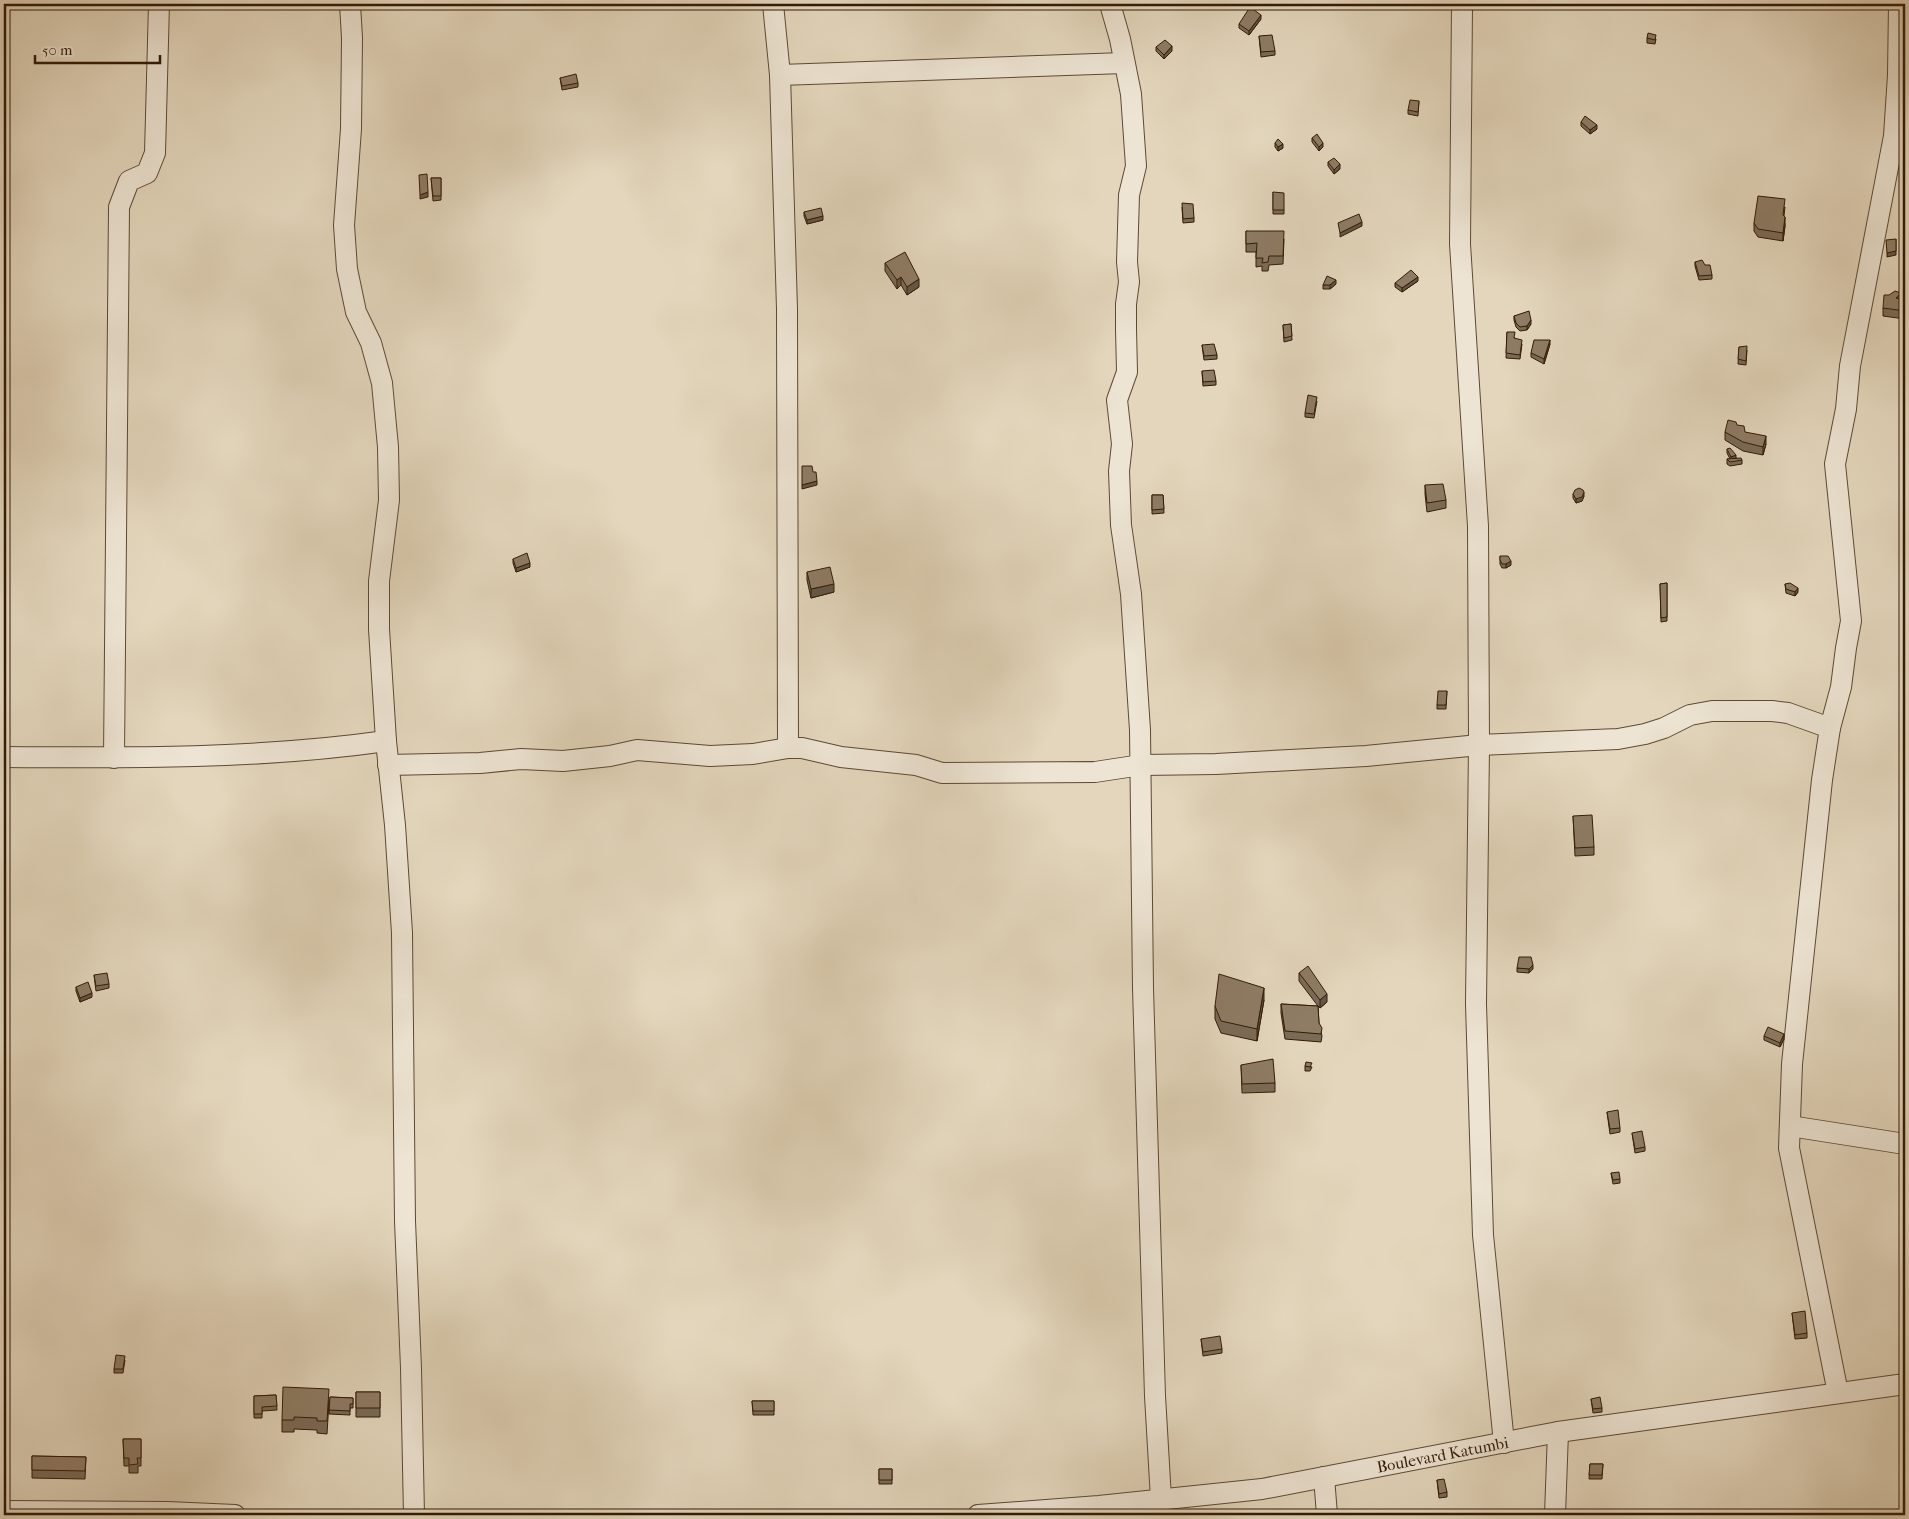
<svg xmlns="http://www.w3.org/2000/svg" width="1909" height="1519" viewBox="0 0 1909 1519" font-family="'IM FELL French Canon',serif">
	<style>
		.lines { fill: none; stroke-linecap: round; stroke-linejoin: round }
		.minor-casing { stroke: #5e4934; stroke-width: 22 }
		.minor { stroke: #ede4d3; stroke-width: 20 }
		.wall { fill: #7a6b57; stroke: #321a07 }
		.shaded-wall { fill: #635747; stroke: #321a07 }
		.building { fill: #8e7c65; stroke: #321a07 }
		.labels { text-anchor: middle; stroke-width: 5; stroke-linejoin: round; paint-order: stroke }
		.street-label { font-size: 16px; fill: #321a07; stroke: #ede4d3 }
	</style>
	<rect width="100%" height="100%" fill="#e3d6bc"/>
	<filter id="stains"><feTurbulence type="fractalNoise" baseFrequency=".004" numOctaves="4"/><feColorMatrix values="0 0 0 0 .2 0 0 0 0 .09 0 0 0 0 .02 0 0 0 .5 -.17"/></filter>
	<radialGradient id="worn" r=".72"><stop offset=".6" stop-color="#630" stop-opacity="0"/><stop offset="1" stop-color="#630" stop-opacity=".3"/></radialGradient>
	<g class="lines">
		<defs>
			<g id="minor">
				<path d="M350,4L352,38L351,129L344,225L347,269L356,312L371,343L382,383L388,447L389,500L379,581V629L386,741L395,825L402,933L405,1221L411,1368L414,1515"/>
				<path d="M773,4L780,75L787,309L788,748"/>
				<path d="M1110,4L1120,39L1131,94L1136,166L1129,195L1127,262L1129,282L1126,304V329L1127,372L1117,400L1122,444L1119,471L1121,525L1131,594L1140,730L1143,988L1155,1396L1161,1499"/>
				<path d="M1462,4L1460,244L1478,526L1479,745L1476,1004L1483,1235L1504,1443"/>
				<path d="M780,75L1124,63"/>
				<path d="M4,757C131,758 259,759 386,741"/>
				<path d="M114,758L119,207L129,181L147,173L155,153L159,4"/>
				<path d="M388,765L480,763L521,759L563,761L610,756L637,750L710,756L753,754L788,748H802L841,757L916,765L942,773L1095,772L1141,765L1216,764L1366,756L1479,745L1618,739L1645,734L1664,728L1690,715L1712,711H1772L1788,713L1830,728"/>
				<path d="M1790,1126L1905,1144"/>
				<path d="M1838,1393L1789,1148L1792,1064L1822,780L1830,728L1841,687L1846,648L1851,621L1835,464L1846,409L1850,366L1894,136L1898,75L1899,4"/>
				<path d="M1324,1477L1327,1515"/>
				<path d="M4,1511L168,1512L235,1515"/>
				<path id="s1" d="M978,1515L1099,1506L1262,1489L1558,1432L1905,1384"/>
				<path d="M1555,1515L1558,1432"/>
			</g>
		</defs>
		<use href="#minor" class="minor-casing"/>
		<use href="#minor" class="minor"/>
	</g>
	<path class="wall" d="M1170,4H1182L1177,9Z
		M1261,19L1249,35L1239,28V24Z
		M1259,36L1275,51V55L1261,57Z
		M1647,38L1656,39L1655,44L1647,43Z
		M1156,47L1172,51L1164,59L1156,51Z
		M560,78L578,83V87L562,90Z
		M1419,101L1418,116L1408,114V110Z
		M1581,122L1597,129L1590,134L1581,126Z
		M1312,138L1323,147L1319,151L1312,142Z
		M1275,143L1283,148L1278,151L1275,147Z
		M1328,162L1340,169L1334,174L1328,166Z
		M431,178H441V200L433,201Z
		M1273,192L1284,210V214H1273Z
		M1182,207L1194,218V222L1183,223Z
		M1785,207L1784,216L1785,226L1783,241L1758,237L1754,231V223Z
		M804,212L823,220L807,224L804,216Z
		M1246,231L1284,239L1283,264L1269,265L1268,271H1262V266L1256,267V252H1246Z
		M1695,262L1712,275V279L1699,280L1695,266Z
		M885,263L919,287L907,295L901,285L897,289L885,271Z
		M1418,281L1402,292L1395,287V283Z
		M1336,284L1330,289H1323V285Z
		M1905,297V319L1883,316V308Z
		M1514,316L1531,324L1527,330L1520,331L1516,327L1514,320Z
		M1291,324L1292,340L1284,342L1283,325Z
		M1507,332L1522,344L1520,359L1506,358Z
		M1550,344L1544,364L1531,357V353Z
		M1202,345L1217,355V359L1204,360Z
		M1739,347L1747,350L1746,365L1738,364Z
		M1202,371L1216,381V385L1203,386Z
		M1317,401L1314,418L1305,417V413Z
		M1737,425L1745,432L1766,444L1763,455L1743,451L1725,440V432Z
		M1727,449L1736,458L1742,460V464L1730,466L1727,464V459H1730L1727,453Z
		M1425,485L1446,500V508L1427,512L1425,494Z
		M1573,494L1584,496L1582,501L1576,503L1573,498Z
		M1152,495H1163L1164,513L1152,514Z
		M1500,556L1511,565L1506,568H1502L1500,564Z
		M513,559L530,567L516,572L513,563Z
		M807,572L834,592L811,598L807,580Z
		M1667,583V621L1661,622L1660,584Z
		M1785,584L1798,592L1795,596L1786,593Z
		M1447,691L1446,709H1437V705Z
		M1573,816L1594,847V855L1575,856Z
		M1517,968L1533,969L1529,973L1517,972Z
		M1299,973L1327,1002L1320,1008L1318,1006L1319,1023L1322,1036L1321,1042L1285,1039L1281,1013V1004L1318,1006L1299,981Z
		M94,975L109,984V988L96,991Z
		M76,987L92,997L80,1002L76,991Z
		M1264,1000L1257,1041L1221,1033L1215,1019V1006Z
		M1764,1036L1784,1039L1780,1047L1764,1040Z
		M1241,1065L1275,1083V1092L1242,1093Z
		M1305,1066L1312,1067L1310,1071H1305Z
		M1607,1112L1620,1128V1132L1610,1134Z
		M1632,1133L1645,1147V1151L1635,1153Z
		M1611,1173L1620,1179V1183L1613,1184Z
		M1792,1313L1807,1333V1338L1795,1339Z
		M1201,1339L1222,1349V1353L1203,1356Z
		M125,1360L123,1373H114V1369Z
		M356,1392H380V1417H356Z
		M276,1395L277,1410L262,1411V1418H254V1396Z
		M330,1397L353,1398V1408H350V1415L329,1414Z
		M1591,1399L1602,1408V1412L1593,1413Z
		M329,1401L327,1434L317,1433V1430L294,1429V1432H282V1420Z
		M752,1401H774V1415H753Z
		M123,1439H141V1466H138V1473H129V1466H124Z
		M32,1456L86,1457L85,1479L32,1478Z
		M1590,1464H1603L1602,1479H1589Z
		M879,1469H892V1484H879Z
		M1437,1480L1447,1492V1497L1439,1498Z"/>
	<path class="shaded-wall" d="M1178,4H1182L1177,9V5Z
		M1261,15V19L1249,35V31Z
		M1172,46V51L1164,59V55Z
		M1597,125V129L1590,134V130Z
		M1323,143V147L1319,151V147Z
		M1283,144V148L1278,151V147Z
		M1340,164V169L1334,174V170Z
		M428,192V197L420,199V195Z
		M823,216V220L807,224V220Z
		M1785,217V226L1783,241V233Z
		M1362,222V226L1340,237V233Z
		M1896,239V255L1887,257V253Z
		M901,277V285L897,289V280Z
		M1418,277V281L1402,292V288Z
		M919,279V287L907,295V287Z
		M1336,280V284L1330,289V285Z
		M1901,293V301L1896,298Z
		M1531,320V324L1527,330V326Z
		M1550,340V344L1544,364V359Z
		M1766,436V444L1763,455V447Z
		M1736,455V459L1731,461V457Z
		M817,481V485L802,489V485Z
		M1584,492V496L1582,501L1576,503V499Z
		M1511,561V565L1506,568V564Z
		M530,563V567L516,572V568Z
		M834,584V592L811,598V589Z
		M1798,588V592L1795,596V592Z
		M1533,965V969L1529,973V969Z
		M1264,988V1000L1257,1041V1029Z
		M92,993V997L80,1002V998Z
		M1327,994V1002L1320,1008V1000Z
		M1784,1034V1039L1780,1047V1043Z"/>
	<path class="building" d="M1250,7L1261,15L1249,31L1239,24Z
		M1648,33L1656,35L1655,40L1647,38Z
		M1272,35L1275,51L1261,52L1259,36Z
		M1165,40L1172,46L1164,55L1156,47Z
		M576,74L578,83L562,86L560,78Z
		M1410,100L1419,101L1418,112L1408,110Z
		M1585,116L1597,125L1590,130L1581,122Z
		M1317,134L1323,143L1319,147L1312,138Z
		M1278,139L1283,144L1278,147L1275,143Z
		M1334,158L1340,164L1334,170L1328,162Z
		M427,174L428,192L420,195L419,175Z
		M431,178H441V196H433Z
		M1273,192L1284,193V210H1273Z
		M1758,196L1785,199L1783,215L1785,217L1783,233L1758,229L1754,223Z
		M1182,203L1193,204L1194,218L1183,219Z
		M821,208L823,216L807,220L804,212Z
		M1359,214L1362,222L1340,233L1338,223Z
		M1246,231H1284L1283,256H1269L1268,262L1262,263L1263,258H1256L1257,243L1246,244Z
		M1896,239V251L1887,253L1886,240Z
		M905,252L919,279L907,287L901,277L897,280L885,263Z
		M1702,260L1705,265H1710L1712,275L1699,276L1695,262Z
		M1411,270L1418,277L1402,288L1395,283Z
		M1327,276L1336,280L1330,285H1323Z
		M1895,291L1901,293L1896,298L1900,299L1905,297V311L1883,308L1884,295H1889Z
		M1529,311L1531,320L1527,326L1520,327L1516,323L1514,316Z
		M1291,324L1292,336L1284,338L1283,325Z
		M1507,332H1515L1514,338L1522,340L1520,355L1506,353Z
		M1534,340H1550L1544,359L1531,353Z
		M1214,344L1217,355L1204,356L1202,345Z
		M1747,346L1746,361L1738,359L1739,347Z
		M1214,370L1216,381L1203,382L1202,371Z
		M1308,395L1317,397L1314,414L1305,413Z
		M1728,420L1736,422L1737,425L1744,426L1745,432L1766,436L1763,447L1743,442L1725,432Z
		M1730,448L1736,455L1731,457L1727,449Z
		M1741,458L1742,460L1730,462L1727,459Z
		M802,466H812L813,472H816L817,481L802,485Z
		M1443,484L1446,500L1427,503L1425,485Z
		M1579,488L1583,490L1584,492L1582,497L1576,499L1573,494L1575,490Z
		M1152,495H1163L1164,509L1152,510Z
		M527,553L530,563L516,568L513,559Z
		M1500,556H1508L1511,561L1506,564H1502L1500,560Z
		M830,567L834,584L811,589L807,572Z
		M1667,583V617L1661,618L1660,584Z
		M1790,583L1798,588L1795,592L1786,589L1785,584Z
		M1438,691H1447L1446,705H1437Z
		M1592,815L1594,847L1575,848L1573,816Z
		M1519,957H1531L1533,965L1529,969L1517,968Z
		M1308,966L1327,994L1320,1000L1299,973Z
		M107,973L109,984L96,986L94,975Z
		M1219,974L1264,988L1257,1029L1221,1021L1215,1006Z
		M88,982L92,993L80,998L76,987Z
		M1281,1004L1318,1006L1319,1023L1322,1028L1321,1034L1285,1031Z
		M1768,1027L1784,1034L1780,1043L1764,1036Z
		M1273,1059L1275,1083L1242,1084L1241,1065Z
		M1306,1062L1312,1063L1310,1067L1305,1066Z
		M1618,1110L1620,1128L1610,1129L1607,1112Z
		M1642,1131L1645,1147L1635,1149L1632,1133Z
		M1619,1172L1620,1179L1613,1180L1611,1173Z
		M1805,1311L1807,1333L1795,1335L1792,1313Z
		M1220,1336L1222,1349L1203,1352L1201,1339Z
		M116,1355L125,1356L123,1369H114Z
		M283,1387L329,1389L327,1421H317V1418L294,1417V1420H282Z
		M356,1392H380V1408H356Z
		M276,1395L277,1406L262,1407V1414H254V1396Z
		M330,1397L353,1398V1404H350V1411L329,1410Z
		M1600,1397L1602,1408L1593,1409L1591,1399Z
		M752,1401H774V1411H753Z
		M123,1439H141V1458H137L138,1464L129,1465V1458H124Z
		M32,1456L86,1457L85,1471L32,1470Z
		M1590,1464H1603L1602,1475H1589Z
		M879,1469H892V1480H879Z
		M1444,1479L1447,1492L1439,1494L1437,1480Z
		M1639,1510H1653L1654,1515H1639Z"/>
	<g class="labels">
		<g class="street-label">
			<text dy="6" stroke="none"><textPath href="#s1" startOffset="469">Boulevard Katumbi</textPath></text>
		</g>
	</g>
	<rect width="1909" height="1519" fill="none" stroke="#e3d6bc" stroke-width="20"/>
	<rect x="5" y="5" width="1899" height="1509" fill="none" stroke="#321a07" stroke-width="2.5"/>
	<rect x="10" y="10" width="1889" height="1499" fill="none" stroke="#321a07"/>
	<path d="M35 55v8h125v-8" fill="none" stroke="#321a07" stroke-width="2.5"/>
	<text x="42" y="55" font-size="15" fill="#321a07" stroke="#ede4d3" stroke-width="4" paint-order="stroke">50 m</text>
	<rect width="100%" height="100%" filter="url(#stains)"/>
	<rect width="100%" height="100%" fill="url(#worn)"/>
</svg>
